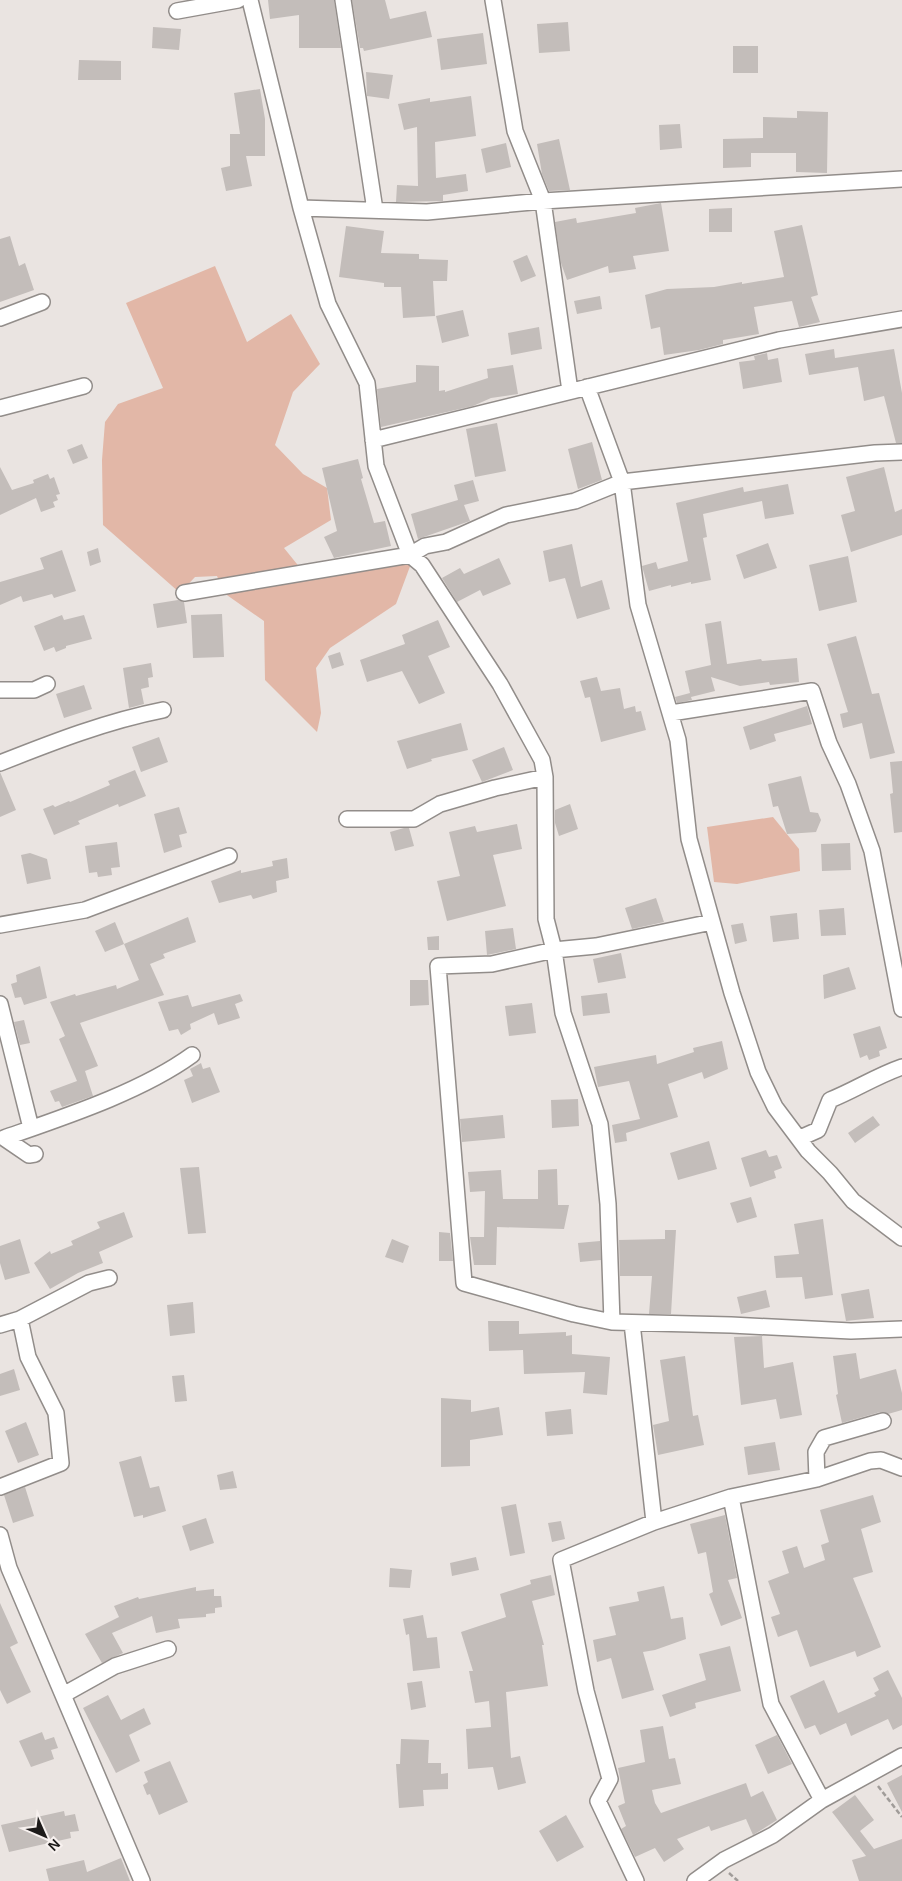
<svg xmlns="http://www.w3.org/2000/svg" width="902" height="1881" viewBox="0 0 902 1881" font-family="Arial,sans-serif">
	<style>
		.green { fill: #e2b7a7 }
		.building { fill: #c3bdba }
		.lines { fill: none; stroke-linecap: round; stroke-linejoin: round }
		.street-casing { stroke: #928d8a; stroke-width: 18 }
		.path { stroke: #a09c99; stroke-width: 2.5; stroke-dasharray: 5 2.5; stroke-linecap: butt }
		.street { stroke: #fff; stroke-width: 15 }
	</style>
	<rect width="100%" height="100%" fill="#eae4e1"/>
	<path class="green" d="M215,266L247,342L291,314L320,364L293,392L275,445L303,474L327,488L331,520L284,548L301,569L412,561L396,604L330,648L316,668L321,713L317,732L265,680L264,621L224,593L217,576L195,577L180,593L103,525L102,460L105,422L118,404L163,388L126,303Z
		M773,817L799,849L800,871L737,884L714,882L707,827Z"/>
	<path class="building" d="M268,0H334L341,48H299V15L270,19Z
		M352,0H385L390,19L426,11L432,37L364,51L363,48H360Z
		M568,22L570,51L539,53L537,24Z
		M153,27L181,29L179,50L152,48Z
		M483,33L487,64L441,70L437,39Z
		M733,46H758V73H733Z
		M79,60L121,61V80H78Z
		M366,72L393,75L389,99L367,96Z
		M260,89L265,119V156H246L252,186L226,191L221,168L230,166V134H240L234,93Z
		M471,96L476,136L435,142L436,178L466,174L468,191L443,195V201L396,202L397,185L418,186L417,127L404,130L398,104L430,98V102Z
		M797,111L828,112L827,173L796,172V153H751V167L723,168V139L763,138V117L797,118Z
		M680,124L682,148L660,150L659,125Z
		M559,139L570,190L549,191L542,174L537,144Z
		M506,143L511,167L486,173L481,149Z
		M661,203L669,251L633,256L636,269L609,273L608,266L567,280L561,263L555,222L576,218L577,223L636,213L635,208Z
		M732,208V232H709V209Z
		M802,225L818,295L811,297L820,322L799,327L792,301L754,307L759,334L723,340V344L699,350L664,355L660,327L651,329L645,295L667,289L714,287L742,282V284L784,277L774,231Z
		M346,226L384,231L381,253L419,254V259L448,260L447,281H433L435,316L403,318L401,287H384V283L339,277Z
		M10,236L19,266L25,263L34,290L0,302V239Z
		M527,255L536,276L521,282L513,261Z
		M600,296L602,309L577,314L574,301Z
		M463,310L469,336L442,343L436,316Z
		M539,327L542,349L511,355L508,333Z
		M834,349L835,358L894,349L902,393V443H896L884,396L864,401L858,367L809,375L805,354Z
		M767,353L768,360L778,358L782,382L743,389L739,362L755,360L754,356Z
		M416,365L439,366V391L445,390V392L488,378L487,369L513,365L518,394L491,398L473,406L381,427L377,389L416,382Z
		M497,423L506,471L475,477L466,429Z
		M592,442L602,480L578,489L568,449Z
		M82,444L88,458L73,464L67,450Z
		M358,459L363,478L361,479L374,523L385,521L391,546L334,558L324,537L337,531L322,468Z
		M0,467L12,490L34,483L33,480L48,474L50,479L54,477L60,494L56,495L58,500L53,502L55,507L41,512L36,498L0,515Z
		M884,467L895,512L902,509V535L851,552L841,515L855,511L846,477Z
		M473,480L479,501L464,505L470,521L418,539L411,514L458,500L454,485Z
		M788,484L794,514L765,519L762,501L703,514L707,537L703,538L711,580L691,584V582L671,587V585L649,591L642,566L656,562L658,569L688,561L676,503L743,487L744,492Z
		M768,543L777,568L744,579L736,555Z
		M572,544L581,587L602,580L610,609L577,619L565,578L549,582L543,551Z
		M98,548L101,562L90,566L87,552Z
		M62,550L76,591L54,598L52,594L23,602L21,596L0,605V582L44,569L40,558Z
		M848,556L857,602L819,611L809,565Z
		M499,558L511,584L483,596L480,590L457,602L442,578L460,568L464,574Z
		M178,600L184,602L187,623L157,628L153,604Z
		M222,614L224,657L193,658L191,615Z
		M62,615L64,620L84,615L92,639L66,646V648L56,652L54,647L44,651L34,626Z
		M438,620L450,647L428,656L445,693L419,704L402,671L367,682L360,660L405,644L402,635Z
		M721,621L727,664L761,659L762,661L797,658L799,682L770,685L769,682L740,686L711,677L715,691L691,697L692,700L677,703L675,697L690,693L685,671L711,665L705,624Z
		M856,636L872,694L879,693L895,753L870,759L862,723L843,728L840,714L848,712L827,644Z
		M340,652L344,665L332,669L328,656Z
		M151,663L153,677L148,678L149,687L141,689L144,704L129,708L123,668Z
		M597,677L601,691L620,688L624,709L635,706L636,712L641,711L646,730L601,742L590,697L585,698L580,681Z
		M84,685L92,709L64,718L56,694Z
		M807,706L812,724L774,734L776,741L750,750L743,727Z
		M461,723L468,750L431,759L432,761L407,769L397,741Z
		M159,737L168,762L141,772L132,747Z
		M504,747L513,770L482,782L472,760Z
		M902,761V832L894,833L890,794L893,793L890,762Z
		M135,770L146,796L119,807L118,804L78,821L80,824L54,835L43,809L53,805L55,807L69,801L70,802L110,785L108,781Z
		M0,772L16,810L0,817Z
		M801,776L810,812L818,813L821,820L816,832L787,834L778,806L773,807L768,784Z
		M570,804L578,829L559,836L555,823V810Z
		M179,807L187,833L179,835L182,847L164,853L154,814Z
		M517,824L522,849L493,855L506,906L447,921L437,881L460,876L449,832L475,826L477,832Z
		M404,828H409L414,846L395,851L390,832Z
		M117,842L120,867L111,868L112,875L98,877L97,872L89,873L85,846Z
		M850,843L851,870L822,871L821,844Z
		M30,853L47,859L51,879L27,884L21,855Z
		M287,858L289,878L276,881L277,892L253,899L251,895L219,903L211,881L241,870V873L273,866L272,861Z
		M656,898L664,922L632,929L625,908Z
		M844,908L846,935L821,936L819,910Z
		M797,913L799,939L773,942L770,916Z
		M188,917L196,942L163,954L165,958L150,964L164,995L80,1023L98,1066L85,1071L93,1096L62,1107L59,1101L55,1102L50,1091L77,1081L59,1039L65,1036L50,1002L75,994L76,996L116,985L117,989L139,980L124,944Z
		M115,922L124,944L105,952L95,931Z
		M743,923L747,941L735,944L731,925Z
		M513,928L516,949L487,955L485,931Z
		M439,936V950H428L427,937Z
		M621,953L626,978L598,983L593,959Z
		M40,966L47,998L24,1005L21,997L15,998L11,984L17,982L16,975Z
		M849,967L856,989L824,999L823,975Z
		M410,980H428L429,1005L410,1006Z
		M607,993L610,1013L583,1016L581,996Z
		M240,994L243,1001L235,1004L240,1018L218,1025L214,1013L190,1024L191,1029L181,1035L178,1029L169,1031L158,1002L188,995L192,1007Z
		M532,1003L536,1033L509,1036L505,1006Z
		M24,1020L30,1043L20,1045L14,1022Z
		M880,1026L887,1048L879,1051L880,1056L869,1060L867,1055L860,1058L853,1034Z
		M722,1041L728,1069L704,1079L702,1072L668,1084L678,1117L626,1133L627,1141L615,1143L612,1125L640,1119L629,1081L598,1087L594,1067L656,1055L657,1064L694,1052L693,1048Z
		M201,1063L203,1069L210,1067L220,1092L192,1103L184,1080L193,1076L190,1069Z
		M578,1099L579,1126L552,1128L551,1100Z
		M503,1115L505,1138L462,1142L460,1119Z
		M873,1116L880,1125L855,1143L848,1133Z
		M709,1141L717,1169L678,1180L670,1153Z
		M766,1150L769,1157L777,1155L782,1168L774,1171L776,1178L750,1187L741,1158Z
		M199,1167L206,1233L188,1234L180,1168Z
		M557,1169L558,1205H569L564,1229L497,1227L496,1265H474L470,1237H484L485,1191L470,1192L468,1172L501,1170L503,1199H538V1170Z
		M751,1197L757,1217L737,1223L730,1203Z
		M124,1212L133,1237L99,1252L103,1263L78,1273L50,1289L34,1263L50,1251L51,1254L73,1245L71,1241L100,1228L97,1222Z
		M823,1219L833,1295L805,1299L802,1277L776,1278L774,1256L799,1254L794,1224Z
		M665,1230H676L671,1314H649L652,1276H620L619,1240L665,1239Z
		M439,1232L450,1233L453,1261H439Z
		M20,1239L30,1273L5,1280L0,1263V1246Z
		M392,1239L409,1246L403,1263L385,1257Z
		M600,1241L601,1260L580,1262L578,1243Z
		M869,1289L874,1318L846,1321L841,1294Z
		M766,1290L770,1307L741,1314L737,1297Z
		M193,1302L195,1333L170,1336L167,1305Z
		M488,1321H519V1334L566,1332V1336L572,1335V1354L610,1357L607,1395L583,1393L585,1372L524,1374L523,1350L489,1351Z
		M762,1336L764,1368L793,1362L802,1415L780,1419L776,1399L741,1405L734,1337Z
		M856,1353L860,1379L896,1369L902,1393V1410L888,1414L880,1412L842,1423L836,1395L838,1394L833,1356Z
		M685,1356L693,1416L698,1415L704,1445L658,1455L653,1425L669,1421L660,1360Z
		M14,1369L20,1390L0,1396V1374Z
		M184,1375L187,1401L175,1402L172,1376Z
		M441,1398L471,1400V1412L499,1407L503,1435L470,1440V1466L441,1467Z
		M571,1409L573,1434L547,1436L545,1412Z
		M26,1422L39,1455L18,1463L5,1431Z
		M775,1442L780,1470L748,1475L744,1447Z
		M141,1456L150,1488L159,1486L166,1511L143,1518V1515L134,1517L119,1462Z
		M233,1471L237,1488L220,1490L217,1475Z
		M25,1487L34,1516L13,1523L4,1495Z
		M873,1495L881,1522L861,1529L873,1572L853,1578L881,1647L857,1657L855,1651L810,1667L797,1630L778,1637L771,1617L780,1614L768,1581L789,1573L782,1551L797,1546L804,1568L825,1560L821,1545L829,1542L820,1510Z
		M516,1504L525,1553L510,1556L501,1507Z
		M725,1515L737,1578L728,1580L742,1618L721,1626L709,1594L713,1592L706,1552L698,1554L690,1524Z
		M206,1518L214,1543L190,1551L182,1526Z
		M561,1521L565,1539L552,1542L548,1523Z
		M476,1557L479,1570L452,1576L450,1563Z
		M390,1568L412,1570L410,1588L389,1587Z
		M551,1575L555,1595L532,1601L544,1645H542L548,1686L506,1692L511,1758L520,1756L526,1783L498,1790L493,1767L468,1769L466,1729L491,1727L489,1701L475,1703L469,1671H473L461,1632L506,1617L500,1594L531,1584L530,1580Z
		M664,1586L671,1619L683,1617L686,1639L655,1650L643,1652L654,1690L622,1699L611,1658L597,1662L593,1640L616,1635L609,1607L639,1601L637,1592Z
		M196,1587V1591L214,1589V1596H221L222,1607L215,1608V1613L206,1614V1617L178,1619L180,1628L156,1633L152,1616L112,1633L123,1653L102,1663L85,1634L119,1617L114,1606L138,1597L139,1599Z
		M0,1603L18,1643L10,1647L31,1692L7,1704L0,1690Z
		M423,1615L427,1638L437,1637L440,1668L413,1671L409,1634L406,1635L403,1619Z
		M730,1646L741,1691L695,1703L696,1708L670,1717L662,1695L706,1680L699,1654Z
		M888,1670L902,1698V1725L893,1730L888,1719L851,1736L846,1723L820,1735L815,1725L805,1729L790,1696L824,1680L838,1713L876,1696L874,1693L879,1690L873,1678Z
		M422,1681L426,1707L411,1710L407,1683Z
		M108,1695L121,1720L144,1708L151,1724L129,1735L140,1761L116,1773L83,1708Z
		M663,1726L669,1759L675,1758L681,1784L652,1790L655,1803L661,1813L746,1783L751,1797L763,1791L777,1820L753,1835L746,1819L711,1831L709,1826L677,1839L684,1849L664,1862L655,1848L635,1857L621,1829L626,1826L618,1806L625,1803L618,1768L645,1762L640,1730Z
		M42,1732L45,1740L54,1737L58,1748L51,1750L54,1759L31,1767L19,1741Z
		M777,1735L792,1764L768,1774L755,1745Z
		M401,1739L429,1740L428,1763H441V1774L448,1773V1789L423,1790L424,1806L399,1808L396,1764H400Z
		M170,1761L188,1802L159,1815L150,1794L147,1795L143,1785L148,1782L144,1772Z
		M902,1775V1812L887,1783Z
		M855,1795L874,1820L860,1831L874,1849L902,1839V1881H859L852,1860L866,1856L832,1812Z
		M64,1811L65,1816L75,1814L79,1831L70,1832L71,1838L9,1852L1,1825Z
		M566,1815L584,1847L557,1862L539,1831Z
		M121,1858L130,1881H49L46,1869L84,1860L87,1872Z"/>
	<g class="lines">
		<defs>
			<path id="street" d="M250,0L301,208L328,304L367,383L376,466L410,555L422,565L500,684L542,760L545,777
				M343,0L375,210
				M493,0L515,131L543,201L570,391
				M177,11L238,0
				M301,208L427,212L543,201L902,179
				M0,318L42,302
				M587,387L622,482L638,605L678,740L689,839L732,993L758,1072L775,1107L808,1151L830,1173L853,1201L902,1238
				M0,408L84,386
				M373,440L779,340L902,319
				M184,593L410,555L425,546L446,542L506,515L575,501L622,482L875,453L902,452
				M0,690H34L47,684
				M671,713L812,691L829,743L848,784L872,851L902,1009
				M0,763C53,742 107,721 163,710
				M347,819H414L440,804L495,788L545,777L546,919L554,950L596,946L712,922
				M0,925L85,910L229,856
				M0,1004L31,1128
				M800,1138L818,1130L830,1100C855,1090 876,1076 902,1067
				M35,1154L29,1155L4,1138C64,1117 141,1092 192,1055
				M612,1322L608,1204L600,1124L563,1013L554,950L492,964L438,966L464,1283L574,1314L612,1322L731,1325L851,1331L902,1329
				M632,1323L654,1522
				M0,1325L20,1319
				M817,1479L816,1452L824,1438L883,1421
				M0,1487L61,1463L56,1413L28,1357L20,1319L89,1283L109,1278
				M731,1497L771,1704L822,1800
				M0,1535L9,1568L142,1881
				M63,1695L115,1666L168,1649
				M636,1881L598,1801L610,1779L586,1691L561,1560L654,1522L731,1497L817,1479L870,1461L881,1460L902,1468
				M695,1881L724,1860L773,1835L822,1800L902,1756"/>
		</defs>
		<use href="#street" class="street-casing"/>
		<path class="path" d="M878,1786L902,1817
			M729,1873L738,1881"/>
		<use href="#street" class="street"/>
	</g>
	<g transform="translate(45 1836) rotate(135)" stroke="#f7f1ef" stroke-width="4" paint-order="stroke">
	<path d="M0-4L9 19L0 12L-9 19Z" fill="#1d1b1a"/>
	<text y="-8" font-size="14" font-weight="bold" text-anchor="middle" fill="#1d1b1a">N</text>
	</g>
</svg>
